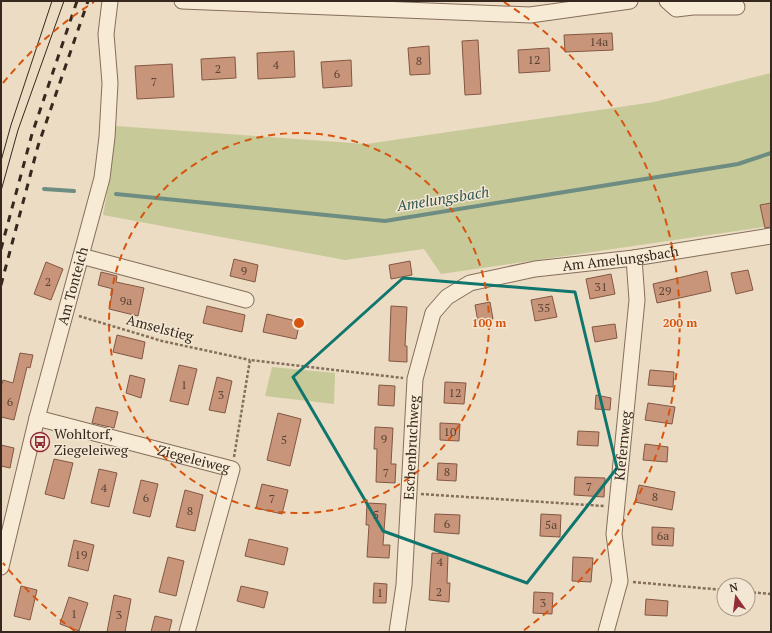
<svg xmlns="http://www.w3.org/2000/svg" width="772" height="633" viewBox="0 0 772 633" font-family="'PT Serif',serif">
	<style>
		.green { fill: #c7c998 }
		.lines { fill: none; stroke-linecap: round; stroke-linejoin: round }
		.stream { stroke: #6d8c82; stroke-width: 4 }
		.building { fill: #c8957b; stroke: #835742 }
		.minor-casing { stroke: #856e5b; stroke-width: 17 }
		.path { stroke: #856e5b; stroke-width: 2.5; stroke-dasharray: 3 2; stroke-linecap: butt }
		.minor { stroke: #f7ebd6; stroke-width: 15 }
		.tram { stroke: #36281e; stroke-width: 1 }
		.rail { stroke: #36281e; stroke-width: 3; stroke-dasharray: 7 7; stroke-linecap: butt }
		.marked { fill: none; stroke: #0f766e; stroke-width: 3; stroke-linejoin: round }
		.ring { fill: none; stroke: #d6540e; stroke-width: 2; stroke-dasharray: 7 5 }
		.labels { text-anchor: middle; stroke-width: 3; stroke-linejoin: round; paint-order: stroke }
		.number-label { font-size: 12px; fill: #5a4335 }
		.street-label { font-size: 14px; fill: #36281e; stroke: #f3e7d3 }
		.poi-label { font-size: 14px; fill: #36281e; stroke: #f3e7d3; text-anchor: start }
		.water-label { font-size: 15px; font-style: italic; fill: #2e554f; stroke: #f3e7d3 }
		.centre { fill: #d6540e; stroke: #f3e7d3; stroke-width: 2 }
		.ring-label { font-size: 12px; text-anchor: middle; font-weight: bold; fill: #d6540e; stroke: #f3e7d3; stroke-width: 3; stroke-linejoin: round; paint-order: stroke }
	</style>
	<rect width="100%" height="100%" fill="#ecdcc4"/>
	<path class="green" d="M771,73V226L441,274L424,249L345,260L103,215L110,177L116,126L366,144L654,102Z
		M272,367L335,373L334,404L265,396Z"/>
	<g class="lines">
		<path class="stream" d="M44,189L74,191
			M116,194L385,221L738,164L771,153"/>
	</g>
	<path class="building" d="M612,33L613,50L565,52L564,35Z
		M478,40L481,94L465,95L462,41Z
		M429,46L430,74L410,75L408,48Z
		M549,48L550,71L519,73L518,50Z
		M294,51L295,77L258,79L257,53Z
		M235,57L236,78L202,80L201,59Z
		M351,60L352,86L323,88L321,62Z
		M172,64L174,97L137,99L135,66Z
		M771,203V227L765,228L760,205Z
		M234,259L258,265L255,282L230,276Z
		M410,261L412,275L391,279L389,265Z
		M46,262L63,269L51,300L34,294Z
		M748,270L753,290L736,294L731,273Z
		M707,271L711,291L657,303L653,284Z
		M101,272L117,276L116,282L144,288L138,316L109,309L113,289L98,285Z
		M611,274L615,294L590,299L586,279Z
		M552,296L557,317L535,321L531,300Z
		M490,302L493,319L478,322L475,305Z
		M207,306L245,315L242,332L203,323Z
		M391,306L407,307L405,346H407V362L389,361Z
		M267,314L300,322L296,339L263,332Z
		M615,324L617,338L595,342L592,327Z
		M117,335L145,342L142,359L113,352Z
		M20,353L33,355L30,368L27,367L14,420L1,417V387L3,380L13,383Z
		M179,365L197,369L188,405L170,401Z
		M650,370L674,372L673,387L648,385Z
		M130,375L145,379L141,398L126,393Z
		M217,377L232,381L225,413L209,410Z
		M445,382L466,383L464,404L444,403Z
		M379,385L395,386L394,406L378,405Z
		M596,395L611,398L610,410L595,409Z
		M648,403L675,407L672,424L645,420Z
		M96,407L118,412L114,428L92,423Z
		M278,413L301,419L290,466L267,460Z
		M440,423L460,424L459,441L440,440Z
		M375,427L393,428L391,464H396L395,483L376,482L377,449H374Z
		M578,431L599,432L598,446L577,445Z
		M645,444L668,447L667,462L643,460Z
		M1,445L14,448L10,468L1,466Z
		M54,459L73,463L64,499L45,494Z
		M438,463L457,464L456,481L437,480Z
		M99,469L117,473L109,507L91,503Z
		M575,477L605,478L604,497L574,495Z
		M141,480L158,484L150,517L133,513Z
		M262,484L288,490L282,514L256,508Z
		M639,485L675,492L672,510L635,502Z
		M185,490L203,495L195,531L176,527Z
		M367,503L386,504L383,545H390L389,558L367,557L369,525H366Z
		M435,514L460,515L459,534L434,532Z
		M541,514L561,515L560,537L540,536Z
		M652,527L674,528L673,546L652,545Z
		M249,539L288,548L284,565L245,556Z
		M74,540L94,545L88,571L68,566Z
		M432,553L448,554L447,583H450L449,602L429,600Z
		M168,557L184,561L176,596L159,592Z
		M573,557L593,558L591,582L572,581Z
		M374,583L387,584L386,603H373Z
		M21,586L37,590L30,620L14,616Z
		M241,586L268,592L264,608L237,601Z
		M534,592L553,593L552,614L533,613Z
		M114,595L131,599L125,632H107Z
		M69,597L88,603L79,631L60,624Z
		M646,599L668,601L667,616L645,615Z
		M155,616L172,620L169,632H151Z"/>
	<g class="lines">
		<defs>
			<g id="minor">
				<path d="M182,1L530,15L630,1"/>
				<path d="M667,1L676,9L693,7H737"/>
				<path d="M81,256L246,300"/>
				<path id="s1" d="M37,418L232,469L187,632"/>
				<path id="s2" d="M1,567L37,418L102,178L107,137L110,83L106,34L110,1"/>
				<path id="s3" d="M397,632L404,585L415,379L433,313L447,297L470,283L535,269L634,258L771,236"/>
				<path id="s4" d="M606,632L620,581L614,534L637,300L634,258"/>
			</g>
		</defs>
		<use href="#minor" class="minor-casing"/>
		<path class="path" d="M79,316L162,341L250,360
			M234,457L250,360L403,378
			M421,494L604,506
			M633,582L724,590
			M748,592L771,594"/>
		<use href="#minor" class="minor"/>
		<path class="tram" d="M1,161L11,125L52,1
			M1,191L18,130L64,1"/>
		<path class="rail" d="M1,249L32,134L77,1
			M1,285L38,146L88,1"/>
	</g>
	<path class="marked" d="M403,278L575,292L617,468L527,583L383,531L293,377Z"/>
	<g class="ring">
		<circle cx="299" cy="323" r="190"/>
		<path d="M75 631A381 381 0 0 1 3 563M3 83A381 381 0 0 1 94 2M504 2A381 381 0 0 1 523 631"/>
	</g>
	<defs>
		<symbol id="bus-ring" viewBox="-11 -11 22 22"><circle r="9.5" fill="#f3e7d3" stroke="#912e37" stroke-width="1.5"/><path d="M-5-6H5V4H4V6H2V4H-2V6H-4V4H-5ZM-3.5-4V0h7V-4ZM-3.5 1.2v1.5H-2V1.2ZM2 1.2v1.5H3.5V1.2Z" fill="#912e37"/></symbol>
	</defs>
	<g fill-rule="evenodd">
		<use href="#bus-ring" x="29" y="431" width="22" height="22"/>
	</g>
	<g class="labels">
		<g class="number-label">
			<text x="599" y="46">14a</text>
			<text x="534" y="64">12</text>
			<text x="419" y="65">8</text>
			<text x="276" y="69">4</text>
			<text x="218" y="73">2</text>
			<text x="337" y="78">6</text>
			<text x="154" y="86">7</text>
			<text x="244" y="275">9</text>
			<text x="48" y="286">2</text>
			<text x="601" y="291">31</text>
			<text x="665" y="295">29</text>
			<text x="126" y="305">9a</text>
			<text x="544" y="312">35</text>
			<text x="184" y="389">1</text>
			<text x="455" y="397">12</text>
			<text x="221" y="399">3</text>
			<text x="10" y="406">6</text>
			<text x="450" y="436">10</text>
			<text x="384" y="443">9</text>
			<text x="284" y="444">5</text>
			<text x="447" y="476">8</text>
			<text x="386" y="477">7</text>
			<text x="589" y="491">7</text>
			<text x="104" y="492">4</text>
			<text x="655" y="501">8</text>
			<text x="146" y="502">6</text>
			<text x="272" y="503">7</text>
			<text x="190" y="515">8</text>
			<text x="376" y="519">5</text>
			<text x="447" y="528">6</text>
			<text x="551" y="529">5a</text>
			<text x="663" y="540">6a</text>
			<text x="81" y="559">19</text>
			<text x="440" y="566">4</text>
			<text x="439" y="596">2</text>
			<text x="380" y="597">1</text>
			<text x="543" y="607">3</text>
			<text x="74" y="618">1</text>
			<text x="119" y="619">3</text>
		</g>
		<g class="street-label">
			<text dy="5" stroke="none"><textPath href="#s3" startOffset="523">Am Amelungsbach</textPath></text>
			<text dy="5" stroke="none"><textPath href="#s2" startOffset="290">Am Tonteich</textPath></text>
			<text transform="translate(160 328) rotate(15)" y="5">Amselstieg</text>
			<text dy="5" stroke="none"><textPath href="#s4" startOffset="189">Kiefernweg</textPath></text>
			<text dy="5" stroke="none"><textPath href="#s3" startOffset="185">Eschenbruchweg</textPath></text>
			<text dy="5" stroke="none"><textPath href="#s1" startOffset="162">Ziegeleiweg</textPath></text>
		</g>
		<g class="poi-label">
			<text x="54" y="439">Wohltorf,<tspan x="54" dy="16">Ziegeleiweg</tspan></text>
		</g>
		<g class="water-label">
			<text transform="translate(443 199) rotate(-9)" y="5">Amelungsbach</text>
		</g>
	</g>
	<circle cx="299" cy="323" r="6" class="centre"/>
	<g class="ring-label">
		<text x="489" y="327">100 m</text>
		<text x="680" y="327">200 m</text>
	</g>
	<rect width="772" height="633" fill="none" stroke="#36281e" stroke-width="4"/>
	<g transform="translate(736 597) rotate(346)"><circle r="19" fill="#f3e7d3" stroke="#a79b8b"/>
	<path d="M0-3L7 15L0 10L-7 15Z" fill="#912e37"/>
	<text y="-6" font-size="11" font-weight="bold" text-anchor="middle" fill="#36281e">N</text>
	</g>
</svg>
